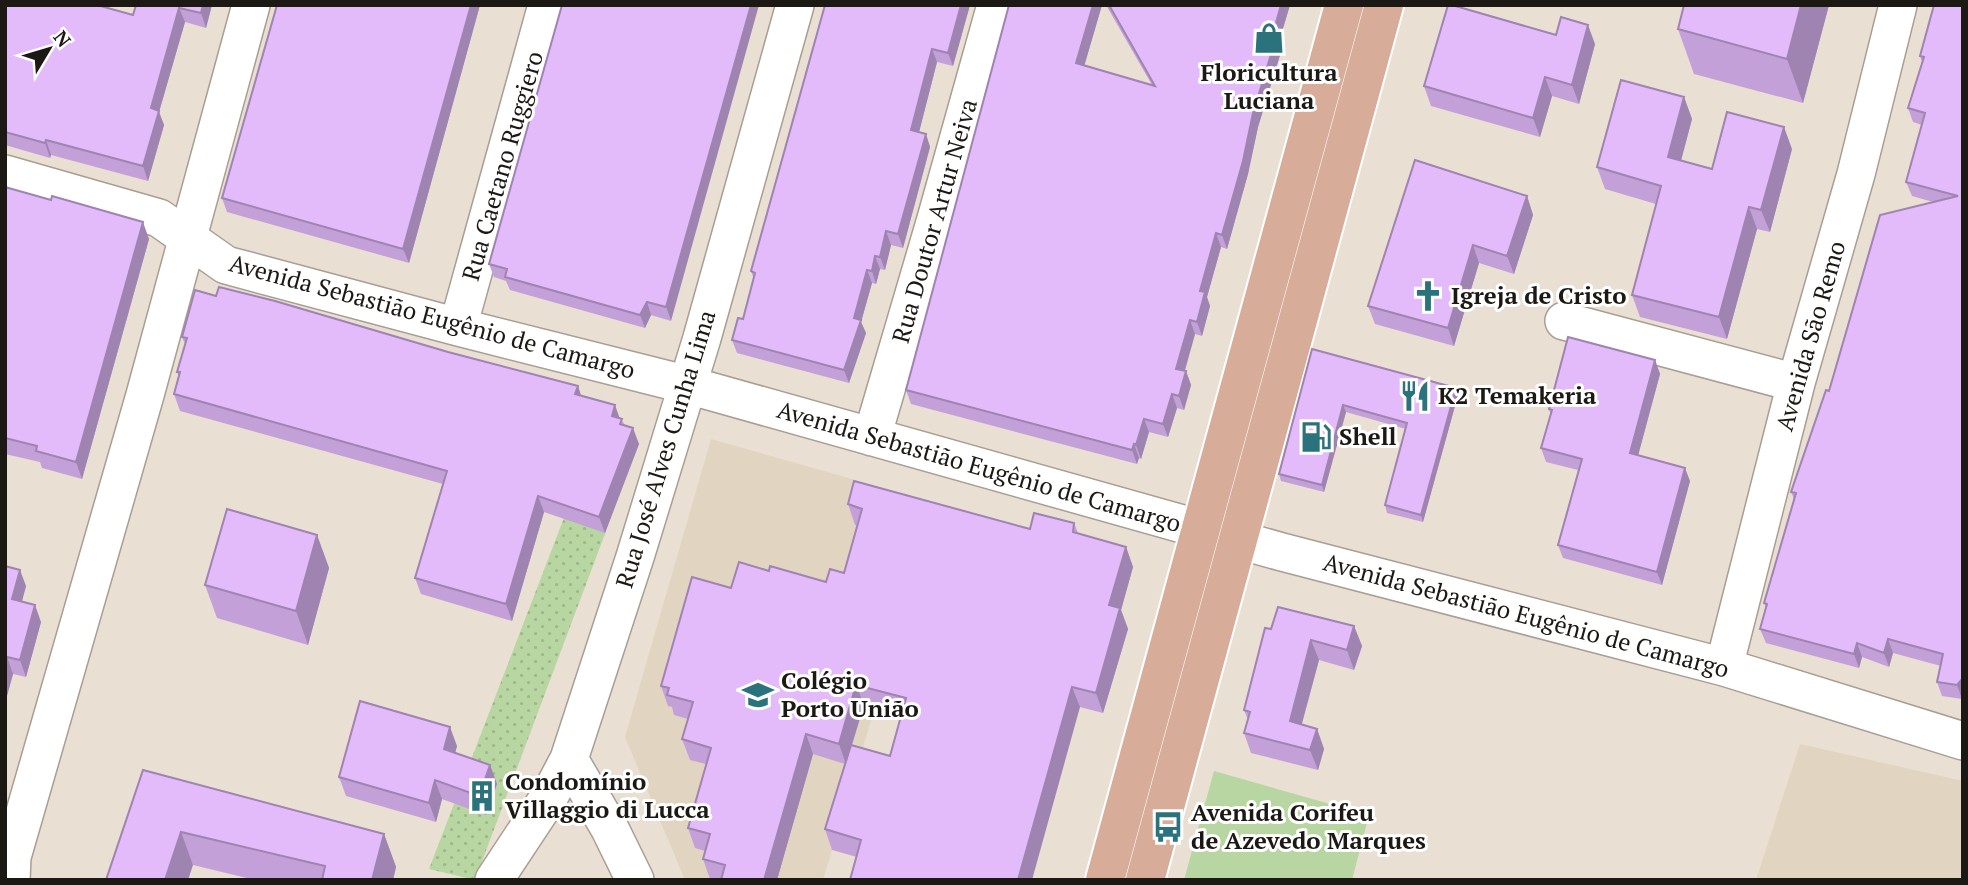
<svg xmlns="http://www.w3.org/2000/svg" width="1968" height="885" viewBox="0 0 1968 885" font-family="'PT Serif',serif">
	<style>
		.education { fill: #e1d5c1 }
		.garden { fill: url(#garden-dots) }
		.pitch { fill: #b8d6a1 }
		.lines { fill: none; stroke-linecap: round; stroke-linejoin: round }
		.minor-casing { stroke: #a89e93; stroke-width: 40 }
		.major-casing { stroke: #fff; stroke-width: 42 }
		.minor { stroke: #fff; stroke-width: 37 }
		.major { stroke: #d7ac98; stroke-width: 38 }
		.wall { fill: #c3a1d8; fill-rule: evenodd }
		.shaded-wall { fill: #9f83b0 }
		.building { fill: #e3bbfb; stroke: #9f83b0; stroke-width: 2 }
		.labels { text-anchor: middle; stroke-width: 6; stroke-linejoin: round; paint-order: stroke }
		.poi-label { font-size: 24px; font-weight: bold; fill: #1c1814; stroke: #fff; text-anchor: start }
		.street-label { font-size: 24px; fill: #1c1814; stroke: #fff }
	</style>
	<defs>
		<pattern id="garden-dots" width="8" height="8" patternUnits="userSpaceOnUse" patternTransform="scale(1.75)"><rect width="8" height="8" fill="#b8d6a1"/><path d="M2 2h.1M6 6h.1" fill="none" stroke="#9eb78a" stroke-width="1.8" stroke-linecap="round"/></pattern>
	</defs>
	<rect width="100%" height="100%" fill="#e9dfd3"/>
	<path class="education" d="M711,439L933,502L891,654L823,880H685L625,737Z
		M1800,744L1963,781V880H1756Z"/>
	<path class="garden" d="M564,518L606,531L475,880L429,869Z"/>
	<path class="pitch" d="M1214,771L1369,815L1352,880H1184Z"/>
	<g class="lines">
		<defs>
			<path id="minor" d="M5,174L159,218L226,265L458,327L688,385L1282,552L1724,667L1963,741
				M1564,321L1796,383
				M458,327L547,5
				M872,437L936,219L996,5
				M1724,667L1796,383L1856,174L1898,5
				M569,759L610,829L635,880
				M11,880L12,857L145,395L251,5
				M494,880L549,797L569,759L635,557L702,338L795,5"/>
			<path id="major" d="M1105,880L1344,5
				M1145,880L1384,5"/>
		</defs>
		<use href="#minor" class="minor-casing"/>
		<use href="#major" class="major-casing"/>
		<use href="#minor" class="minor"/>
		<use href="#major" class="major"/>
	</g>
	<path class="wall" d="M5,5L133,15L136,5H212L206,28L185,22L159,112L164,125L148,181L51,155L50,158L5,145Z
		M277,5H480L409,263L227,212L222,198Z
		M562,5L671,321L651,315L645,328L510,290L506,281L494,277L489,264Z
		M825,5H970L953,66L937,62L919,132L926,134L930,147L903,248L891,245L885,270L880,269L876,284L872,283L861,322L866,333L849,383L737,353L732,340L743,319L754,279L751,271Z
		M1102,5L1084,66L1152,85L1106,5H1290L1278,45L1281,52L1258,127L1248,174L1227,249L1221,247L1207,297L1210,306L1202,336L1195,334L1185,371H1186L1191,385L1184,410L1177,408L1168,437L1149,432L1141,459L1139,458L1137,464L911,404L906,390Z
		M1684,5H1829L1803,103L1694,74L1678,29Z
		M1963,5L1962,699L1942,696L1937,682L1941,666L1893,653L1889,667L1862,657L1859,668L1766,643L1760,629L1766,608L1764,603L1794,499L1791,492L1829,391L1933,202L1912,196L1906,182L1922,125L1913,122L1908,108L1922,62L1920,56Z
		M1556,35L1595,44L1579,104L1552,96L1540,137L1431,106L1424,86Z
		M1684,97L1692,119L1681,161L1712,169L1792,149L1770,232L1757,229L1727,339L1640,317L1632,295L1656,204L1605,189L1597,167Z
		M5,187L149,239L82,479L42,468L40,462L5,454Z
		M1527,196L1533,215L1514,274L1479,263L1454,346L1375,324L1368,306Z
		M216,296L448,352L578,386L581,396L620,418L639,444L605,533L544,512L512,621L421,594L415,578L443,484L180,411L174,394L179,377L177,372L185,344L182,337Z
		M1312,349L1458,395L1423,522L1387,513L1385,505L1406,429L1346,412L1324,492L1281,481L1279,474Z
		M1655,360L1660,374L1638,455L1690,481L1662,585L1563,558L1558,545L1578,470L1546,462L1541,448L1551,415L1549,409Z
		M848,504L1030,529L1074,523L1078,533L1126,547L1133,567L1121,610L1128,629L1103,713L1080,707L857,857L832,850L825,829L845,764L813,754L777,880L710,879L703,859L705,851L695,848L688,828L706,764L690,760L682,739L688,719L674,715L672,707L668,706L661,686L731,588L769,571L826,582L844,573L857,525H855ZM864,705L901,715L890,756L852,745Z
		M317,535L329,568L308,645L217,618L205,585Z
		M5,566L26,586L22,601L41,622L26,677L13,674L5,703Z
		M1354,626L1362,646L1354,670L1319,660L1302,724L1317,729L1324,749L1318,770L1251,753L1244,733L1248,720L1244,710L1271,629Z
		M457,746L455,753L490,765L497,784L486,815L442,799L436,822L346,796L339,777Z
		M143,770L384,834L396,867L393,880H255L193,865Z"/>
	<path class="shaded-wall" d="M203,5H212L206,28L201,13Z
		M471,5H480L409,263L403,249Z
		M751,5H759L671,321L666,307Z
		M961,5H970L953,66L948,53Z
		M1093,5H1102L1081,77L1076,63Z
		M1281,5H1290L1278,45L1281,52L1258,127L1248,174L1227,249L1222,235Z
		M1801,5H1829L1803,103L1787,59Z
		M179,8L185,22L159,112L164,125L148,181L143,166L151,108Z
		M1588,25L1595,44L1579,104L1572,85Z
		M932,49L937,62L916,144L911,130Z
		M1545,77L1552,96L1540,137L1533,118Z
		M1684,97L1692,119L1676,179L1668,157Z
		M1784,127L1792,149L1770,232L1761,210Z
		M926,134L930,147L903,248L898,234Z
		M46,140L51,155L50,158L45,143Z
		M1527,196L1533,215L1514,274L1507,256Z
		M1749,207L1757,229L1727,339L1719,317Z
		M143,222L149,239L82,479L76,462Z
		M886,231L891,245L885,270L880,257Z
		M1216,233L1221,247L1207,297L1210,306L1202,336L1197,322L1200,291Z
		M1473,245L1479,263L1454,346L1448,328Z
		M875,256L880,269L876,284L872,271Z
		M867,270L872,283L861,322L866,333L849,383L844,370L854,318Z
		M647,302L651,315L645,328L640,315Z
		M1190,320L1195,334L1181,383L1176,369Z
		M1655,360L1660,374L1635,467L1630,453Z
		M1186,371L1191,385L1184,410L1179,396Z
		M578,386L583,402L575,394Z
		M1456,388L1458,395L1423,522L1421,515Z
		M1172,394L1177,408L1168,437L1163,424Z
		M615,405L621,422L612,416Z
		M1343,405L1346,412L1324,492L1322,485Z
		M1144,419L1149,432L1141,459L1136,445Z
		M633,428L639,444L605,533L599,517Z
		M1134,444L1139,458L1137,464L1132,450Z
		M1685,468L1690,481L1662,585L1657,572Z
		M538,496L544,512L512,621L506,604Z
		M317,535L329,568L308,645L296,611Z
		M1126,547L1133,567L1121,610L1128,629L1103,713L1096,693L1109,605Z
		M20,570L26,586L18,616L12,599Z
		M35,605L41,622L26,677L20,660Z
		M1354,626L1362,646L1354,670L1347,650Z
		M1888,639L1893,653L1889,667L1884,653Z
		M1311,640L1319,660L1297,741L1290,721Z
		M1857,643L1862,657L1859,668L1854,654Z
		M7,657L13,674L5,703V662Z
		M1963,678V698L1962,699L1957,685Z
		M856,685L864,705L846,764L839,744Z
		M1072,687L1080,707L1032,880H1018Z
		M450,727L457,746L451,768L444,749Z
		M1317,729L1324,749L1318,770L1310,750Z
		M806,734L813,754L777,880H764Z
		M490,765L497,784L486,815L479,796Z
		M435,780L442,799L436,822L429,803Z
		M181,832L193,865L188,880H165Z
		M384,834L396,867L393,880H372Z"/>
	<path class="building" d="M5,5H97L133,15L136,5H203L201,13L179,8L151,108L159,111L143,166L46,140L45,143L5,132Z
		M277,5H471L403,249L222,198Z
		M562,5H751L666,307L647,302L640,315L505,277L507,269L489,264Z
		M825,5H961L948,53L932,49L911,130L926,134L898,234L886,231L880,257L875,256L872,271L867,270L854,318L861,320L844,370L732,340L738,318L743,319L755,273L751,271Z
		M1009,5H1093L1076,63L1155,86L1109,5H1281L1272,37L1276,38L1253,113L1243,161L1222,235L1216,233L1200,291L1205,292L1197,322L1190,320L1176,369L1186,371L1179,396L1172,394L1163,424L1144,419L1136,445L1134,444L1132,450L906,390Z
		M1448,5H1452L1556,35L1561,17L1588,25L1572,85L1545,77L1533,118L1424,86Z
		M1684,5H1801L1787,59L1678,29Z
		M1934,5H1963V678L1957,685L1937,682L1943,654L1888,639L1884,653L1857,643L1854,654L1760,629L1767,604L1764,603L1796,493L1791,492L1826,390L1829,391L1880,215L1958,196L1906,182L1925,113L1908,108L1924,57L1920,56Z
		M1621,80L1684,97L1668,157L1712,169L1727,112L1784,127L1761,210L1749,207L1719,317L1632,295L1661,186L1597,167Z
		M1415,160L1527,196L1507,256L1473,245L1448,328L1368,306Z
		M5,187L51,200L52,196L143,222L76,462L36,451L37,446L5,438Z
		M219,287L275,301L448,352L578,386L575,394L615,405L612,416L622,419L620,424L633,428L599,517L538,496L506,604L415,578L447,471L174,394L180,372H177L187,338L182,337L195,290L216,296Z
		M1568,337L1655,360L1630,453L1685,468L1657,572L1558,545L1582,459L1541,448L1552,410L1549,409Z
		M1312,349L1456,388L1421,515L1385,505L1407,423L1343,405L1322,485L1279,474Z
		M854,481L1030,529L1034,513L1074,523L1073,532L1126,547L1109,605L1120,608L1096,693L1072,687L1018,880H850L861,840L825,829L851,745L890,756L906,698L856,685L839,744L806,734L764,880H721L725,865L703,859L710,834L688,828L711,748L682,739L693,702L667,695L669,688L661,686L692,577L731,588L739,562L769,571L770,566L826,582L830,569L844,573L862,509L848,504Z
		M227,509L317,535L296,611L205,585Z
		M5,566L20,570L12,599L35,605L20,660L7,657L5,662Z
		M1278,607L1354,626L1347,650L1311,640L1290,721L1317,729L1310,750L1244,733L1250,712L1244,710L1265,628L1271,629Z
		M360,701L450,727L444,749L490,765L479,796L435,780L429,803L339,777Z
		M143,770L384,834L372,880H322L325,866L181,832L165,880H106Z"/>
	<defs>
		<symbol id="shop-bare" viewBox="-9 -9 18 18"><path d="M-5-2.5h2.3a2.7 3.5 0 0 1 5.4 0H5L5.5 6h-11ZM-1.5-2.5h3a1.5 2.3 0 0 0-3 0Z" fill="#2a737c" stroke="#fff" stroke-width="2.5" paint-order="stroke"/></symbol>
		<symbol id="church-bare" viewBox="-9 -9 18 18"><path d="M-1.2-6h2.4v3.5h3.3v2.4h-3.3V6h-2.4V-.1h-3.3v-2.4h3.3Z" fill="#2a737c" stroke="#fff" stroke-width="2.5" paint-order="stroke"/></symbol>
		<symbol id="restaurant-bare" viewBox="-9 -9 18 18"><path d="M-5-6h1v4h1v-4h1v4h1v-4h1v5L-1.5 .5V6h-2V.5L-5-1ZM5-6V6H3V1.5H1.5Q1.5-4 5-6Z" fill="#2a737c" stroke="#fff" stroke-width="2.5" paint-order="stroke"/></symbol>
		<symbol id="fuel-bare" viewBox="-9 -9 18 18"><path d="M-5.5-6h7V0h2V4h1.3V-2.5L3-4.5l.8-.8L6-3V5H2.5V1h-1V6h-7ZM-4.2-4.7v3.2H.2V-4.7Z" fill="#2a737c" stroke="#fff" stroke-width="2.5" paint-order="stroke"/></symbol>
		<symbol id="school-bare" viewBox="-9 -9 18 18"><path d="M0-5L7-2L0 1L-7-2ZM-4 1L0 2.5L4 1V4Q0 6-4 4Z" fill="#2a737c" stroke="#fff" stroke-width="2.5" paint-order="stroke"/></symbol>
		<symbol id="building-bare" viewBox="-9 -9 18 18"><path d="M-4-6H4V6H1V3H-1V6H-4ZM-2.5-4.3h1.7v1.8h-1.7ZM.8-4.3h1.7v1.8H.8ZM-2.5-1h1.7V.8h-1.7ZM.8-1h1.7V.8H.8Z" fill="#2a737c" stroke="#fff" stroke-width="2.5" paint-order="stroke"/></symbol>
		<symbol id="bus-bare" viewBox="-9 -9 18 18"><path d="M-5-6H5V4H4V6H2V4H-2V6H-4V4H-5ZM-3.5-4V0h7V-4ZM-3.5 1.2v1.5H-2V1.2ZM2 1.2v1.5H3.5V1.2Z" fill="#2a737c" stroke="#fff" stroke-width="2.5" paint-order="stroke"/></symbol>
	</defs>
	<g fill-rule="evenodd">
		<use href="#shop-bare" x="1247" y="16" width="44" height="44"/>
		<use href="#church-bare" x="1406" y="274" width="44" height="44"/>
		<use href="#restaurant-bare" x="1393" y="374" width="44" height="44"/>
		<use href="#fuel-bare" x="1294" y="415" width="44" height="44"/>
		<use href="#school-bare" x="736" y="673" width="44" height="44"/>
		<use href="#building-bare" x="460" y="774" width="44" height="44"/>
		<use href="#bus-bare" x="1146" y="805" width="44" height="44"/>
	</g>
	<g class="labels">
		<g class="poi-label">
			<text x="1269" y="81" text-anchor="middle">Floricultura<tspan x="1269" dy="28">Luciana</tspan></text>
			<text x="1451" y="304">Igreja de Cristo</text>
			<text x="1438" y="404">K2 Temakeria</text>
			<text x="1339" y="445">Shell</text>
			<text x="781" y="689">Colégio<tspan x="781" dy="28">Porto União</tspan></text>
			<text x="505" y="790">Condomínio<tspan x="505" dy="28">Villaggio di Lucca</tspan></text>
			<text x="1191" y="821">Avenida Corifeu<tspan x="1191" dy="28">de Azevedo Marques</tspan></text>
		</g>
		<g class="street-label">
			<text transform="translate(503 166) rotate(-74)" y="8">Rua Caetano Ruggiero</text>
			<text transform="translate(935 221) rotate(-74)" y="8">Rua Doutor Artur Neiva</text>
			<text transform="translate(432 317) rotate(15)" y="8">Avenida Sebastião Eugênio de Camargo</text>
			<text transform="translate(1811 336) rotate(-74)" y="8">Avenida São Remo</text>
			<text transform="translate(666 449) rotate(-73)" y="8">Rua José Alves Cunha Lima</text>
			<text transform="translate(979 467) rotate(16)" y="8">Avenida Sebastião Eugênio de Camargo</text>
			<text transform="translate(1526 616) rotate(15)" y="8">Avenida Sebastião Eugênio de Camargo</text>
		</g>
	</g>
	<rect width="1968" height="885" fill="none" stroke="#1c1814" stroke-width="14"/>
	<g transform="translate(49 49) rotate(52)" stroke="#ffffff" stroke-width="5" paint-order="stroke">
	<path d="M0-5L12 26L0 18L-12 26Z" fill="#1c1814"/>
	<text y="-10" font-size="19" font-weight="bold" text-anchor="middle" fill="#1c1814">N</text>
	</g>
</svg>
